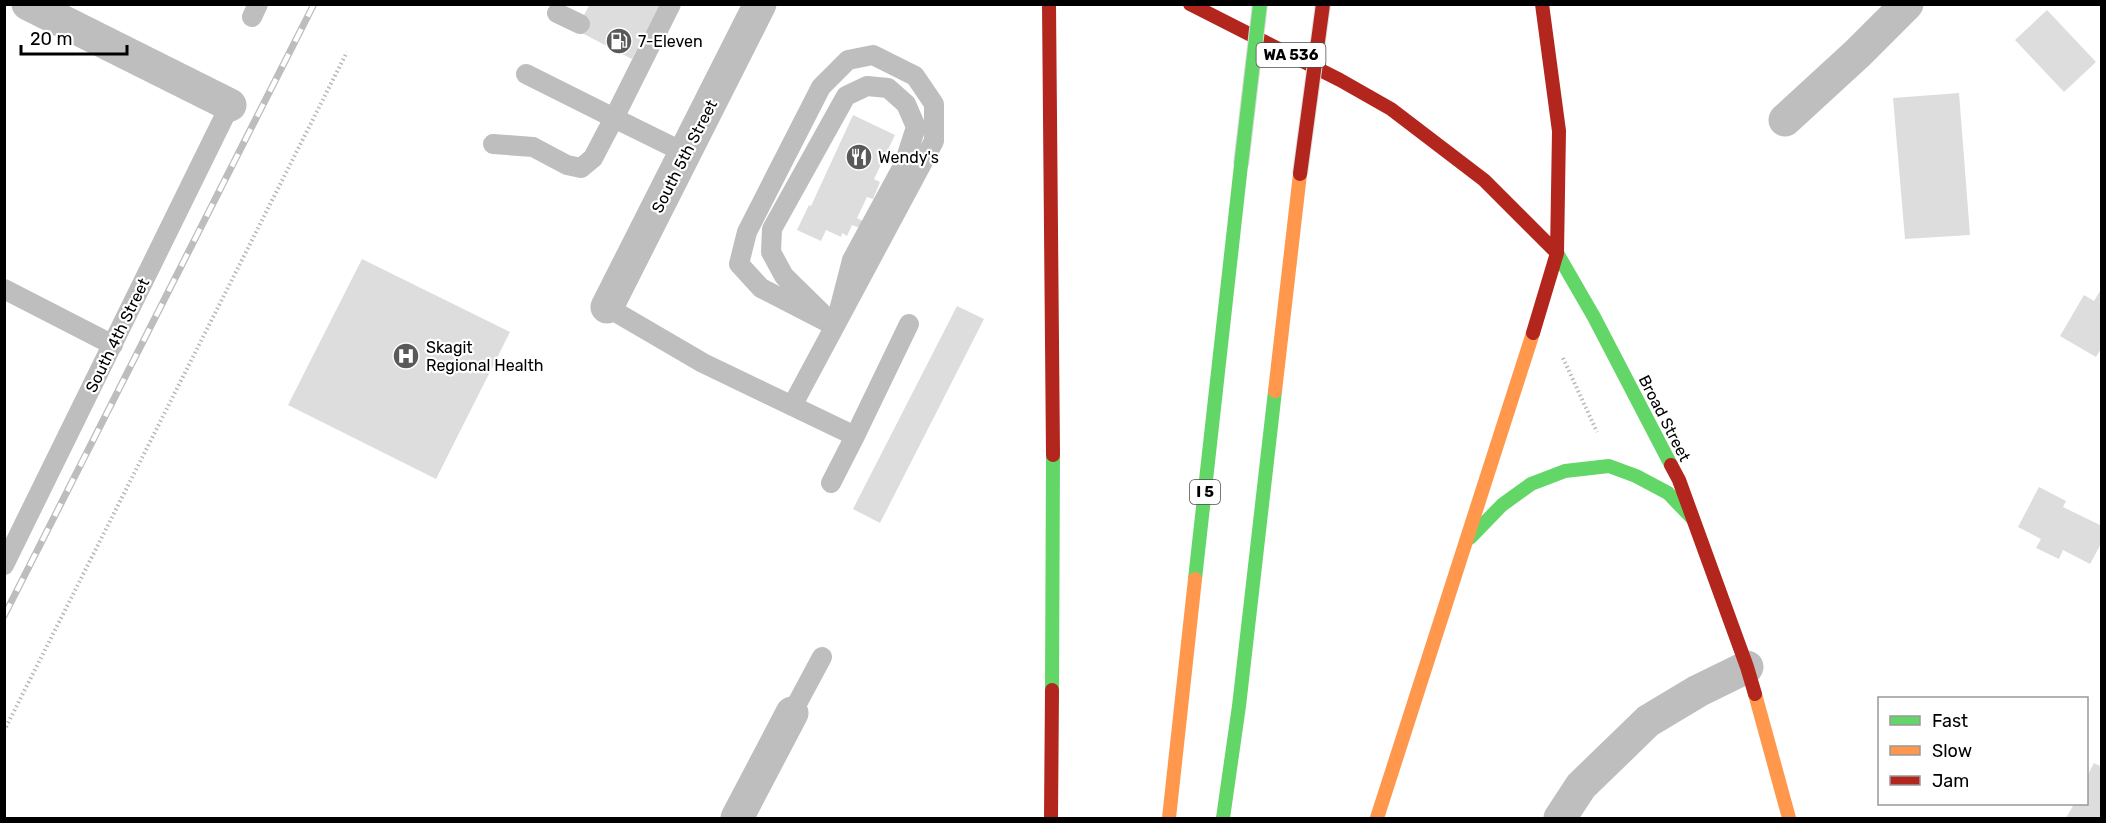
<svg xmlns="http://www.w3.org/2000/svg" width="2106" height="823" viewBox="0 0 2106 823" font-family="Rubik,sans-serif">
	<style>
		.building { fill: #ddd }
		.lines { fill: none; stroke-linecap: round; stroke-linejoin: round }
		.path { stroke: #b8b8b8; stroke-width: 4; stroke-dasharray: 1.5 3; stroke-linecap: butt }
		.lane { stroke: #bebebe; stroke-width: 20 }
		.street { stroke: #bebebe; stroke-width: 33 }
		.fast { stroke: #63d668; stroke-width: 14 }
		.slow { stroke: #ff974d; stroke-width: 14 }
		.jam { stroke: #b3261e; stroke-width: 14 }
		.rail-casing { stroke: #bdbdbd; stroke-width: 7 }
		.rail { stroke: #fff; stroke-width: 4.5; stroke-dasharray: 14; stroke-linecap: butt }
		.fast-bridge-casing { stroke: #dbdbdb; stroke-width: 16; stroke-linecap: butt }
		.jam-bridge-casing { stroke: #dbdbdb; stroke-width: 16; stroke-linecap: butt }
		.fast-bridge { stroke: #63d668; stroke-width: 14 }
		.jam-bridge { stroke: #b3261e; stroke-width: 14 }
		.labels { text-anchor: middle; stroke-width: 4.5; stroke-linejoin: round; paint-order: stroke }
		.shield { fill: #fff; stroke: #4c4c4c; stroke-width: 1.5 }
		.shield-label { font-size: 15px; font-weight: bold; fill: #000 }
		.poi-label { font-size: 16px; fill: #000; stroke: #fff; text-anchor: start }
		.street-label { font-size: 16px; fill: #000; stroke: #fff }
	</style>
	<rect width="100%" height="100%" fill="#fff"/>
	<path class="building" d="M590,4H660L632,59L576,30Z
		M2047,10L2096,62L2064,92L2015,40Z
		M1959,93L1970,235L1905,239L1893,98Z
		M853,115L895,135L874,179L880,182L873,199L867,197L857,218L863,221L860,228L852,225L847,236L842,233L841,237L826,230L821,241L797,230L809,205L811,206Z
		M362,259L510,332L436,479L288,405Z
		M2102,288V347L2096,357L2060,336L2084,295L2094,301Z
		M957,306L984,319L880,523L853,509Z
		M2039,487L2066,501L2063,507L2102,526V542L2090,564L2063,550L2059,559L2036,548L2041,539L2018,527Z
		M2094,763L2102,767V818H2066L2074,804H2086V778Z"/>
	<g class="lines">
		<path class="path" d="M1563,358L1597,432
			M4,731L347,52"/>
		<path class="lane" d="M671,4L614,118L685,153
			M557,13L580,24
			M252,17L258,4
			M867,86L888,88L906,104L916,127L904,164L852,260L835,326L784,276L771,252L772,229L846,96Z
			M493,144L533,147L567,165L581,168L593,158L614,118L526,74
			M4,289L113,345
			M607,307L703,363L855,436L909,324
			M792,406L934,141V104L915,76L873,55L848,60L821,87L747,232L739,264L761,288L835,326
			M831,483L855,436
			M4,565L230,105
			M792,713L822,657"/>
		<path class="street" d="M28,4L230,105
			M1785,120L1858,53L1907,4
			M607,307L760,4
			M737,818L792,713
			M1560,818L1581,786L1648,721L1698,691L1747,667"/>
		<path class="fast" d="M1557,253L1594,317L1671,465
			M1470,538L1502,505L1531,484L1565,471L1609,466L1636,476L1668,493L1693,519
			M1195,579L1241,165
			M1052,690L1053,455
			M1223,818L1239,706L1275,391"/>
		<path class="slow" d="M1275,391L1300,174
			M1755,694L1789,818
			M1169,818L1195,579
			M1377,818L1533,333"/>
		<path class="jam" d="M1049,4L1053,455
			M1190,4L1340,80L1391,109L1484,180L1557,253
			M1533,333L1557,253L1559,131L1542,4
			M1671,465L1679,480L1747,667L1755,694
			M1051,818L1052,690"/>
		<defs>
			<path id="rail" d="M4,616L314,4"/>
		</defs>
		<use href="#rail" class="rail-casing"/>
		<use href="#rail" class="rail"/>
		<defs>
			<path id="fast-bridge" d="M1241,165L1260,4"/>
			<path id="jam-bridge" d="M1300,174L1323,4"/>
		</defs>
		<use href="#fast-bridge" class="fast-bridge-casing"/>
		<use href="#jam-bridge" class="jam-bridge-casing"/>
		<use href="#fast-bridge" class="fast-bridge"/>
		<use href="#jam-bridge" class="jam-bridge"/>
	</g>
	<defs>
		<symbol id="fuel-disc" viewBox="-11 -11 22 22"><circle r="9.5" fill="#595959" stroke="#fff"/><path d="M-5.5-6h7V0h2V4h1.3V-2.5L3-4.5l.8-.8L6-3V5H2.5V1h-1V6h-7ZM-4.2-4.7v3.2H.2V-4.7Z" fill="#fff"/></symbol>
		<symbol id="restaurant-disc" viewBox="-11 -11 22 22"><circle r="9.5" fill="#595959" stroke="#fff"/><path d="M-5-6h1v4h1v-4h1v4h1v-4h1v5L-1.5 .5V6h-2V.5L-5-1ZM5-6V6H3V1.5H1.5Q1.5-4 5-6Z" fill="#fff"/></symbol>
		<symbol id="hospital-disc" viewBox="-11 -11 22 22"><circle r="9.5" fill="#595959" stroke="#fff"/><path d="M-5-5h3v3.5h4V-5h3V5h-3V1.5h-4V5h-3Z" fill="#fff"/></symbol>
	</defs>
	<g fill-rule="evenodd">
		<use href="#fuel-disc" x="604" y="26" width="30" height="30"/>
		<use href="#restaurant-disc" x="844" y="142" width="30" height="30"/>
		<use href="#hospital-disc" x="391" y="341" width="30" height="30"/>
	</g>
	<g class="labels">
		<g class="shield">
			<rect x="1256.5" y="43" width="69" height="24" rx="4.5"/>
			<rect x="1190" y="480" width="30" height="24" rx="4.5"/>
		</g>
		<g class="shield-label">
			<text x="1291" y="60">WA 536</text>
			<text x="1205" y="497">I 5</text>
		</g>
		<g class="poi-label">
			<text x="638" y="47">7-Eleven</text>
			<text x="878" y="163">Wendy's</text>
			<text x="426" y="353">Skagit<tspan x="426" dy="18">Regional Health</tspan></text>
		</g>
		<g class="street-label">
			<text transform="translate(684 156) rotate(-63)" y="6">South 5th Street</text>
			<text transform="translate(117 335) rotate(-64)" y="6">South 4th Street</text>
			<text transform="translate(1665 418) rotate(63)" y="6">Broad Street</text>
		</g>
	</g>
	<rect width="2106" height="823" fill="none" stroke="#000000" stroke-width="12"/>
	<rect x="1878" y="697" width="210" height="108" fill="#ffffff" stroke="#999999" stroke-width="1.5"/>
	<rect x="1890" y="716" width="30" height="9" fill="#63d668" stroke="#999999" stroke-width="1.5"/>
	<text x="1932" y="727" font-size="18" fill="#000000">Fast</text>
	<rect x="1890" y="746" width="30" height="9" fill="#ff974d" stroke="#999999" stroke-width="1.5"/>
	<text x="1932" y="757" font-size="18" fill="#000000">Slow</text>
	<rect x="1890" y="776" width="30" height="9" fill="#b3261e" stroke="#999999" stroke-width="1.5"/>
	<text x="1932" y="787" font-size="18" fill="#000000">Jam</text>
	<path d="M21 45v9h106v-9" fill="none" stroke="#000000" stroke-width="3"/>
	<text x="30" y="45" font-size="18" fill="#000000" stroke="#ffffff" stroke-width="4.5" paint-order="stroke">20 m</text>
</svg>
